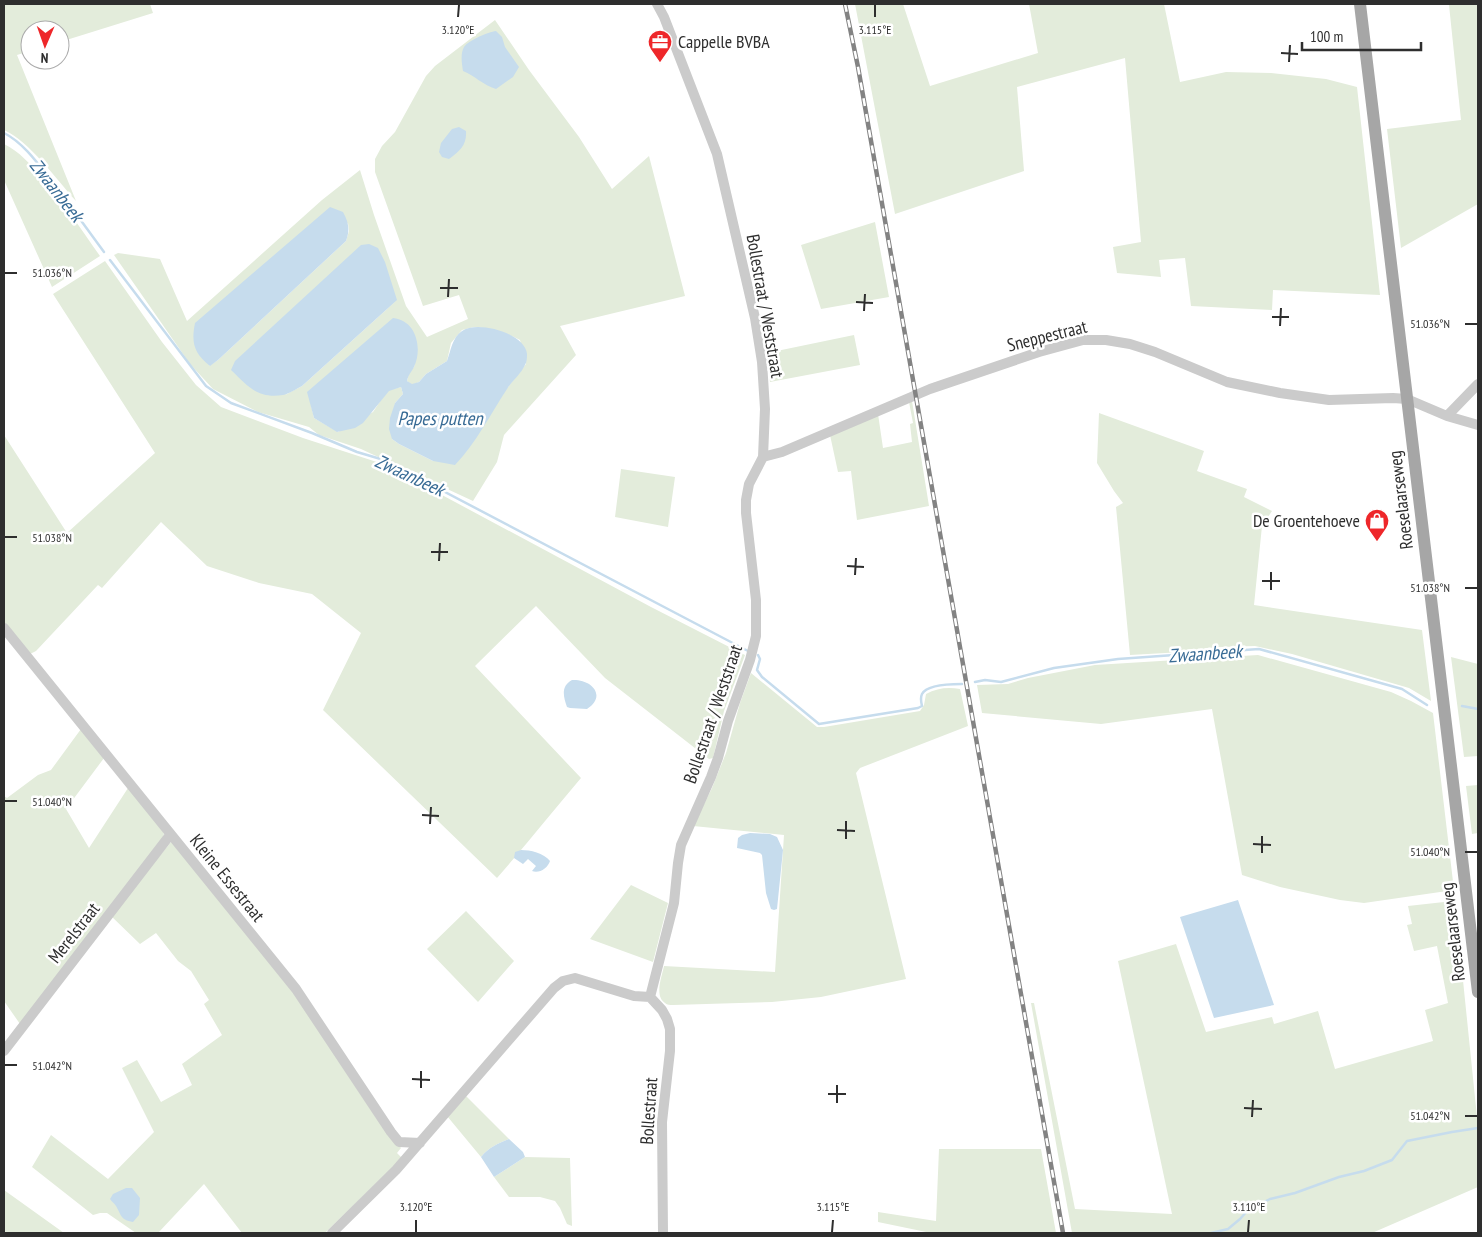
<svg xmlns="http://www.w3.org/2000/svg" width="1482" height="1237" viewBox="0 0 1482 1237" font-family="'PT Sans Narrow',sans-serif">
	<style>
		.green { fill: #e3ecdb; fill-rule: evenodd }
		.water { fill: #c6dced }
		.lines { fill: none; stroke-linecap: round; stroke-linejoin: round }
		.stream { stroke: #c6dced; stroke-width: 2.5 }
		.minor { stroke: #cbcbcb; stroke-width: 10 }
		.major { stroke: #a6a6a6; stroke-width: 12 }
		.rail-casing { stroke: #838383; stroke-width: 4.5 }
		.rail { stroke: #fff; stroke-width: 2.5; stroke-dasharray: 8; stroke-linecap: butt }
		.ticks { fill: none; stroke: #2e2e2e; stroke-width: 2 }
		.labels { text-anchor: middle; stroke-width: 5; stroke-linejoin: round; paint-order: stroke }
		.poi-label { font-size: 18px; fill: #2e2e2e; stroke: #fff; text-anchor: start }
		.street-label { font-size: 18px; fill: #2e2e2e; stroke: #fff }
		.water-label { font-size: 19px; font-style: italic; fill: #386b95; stroke: #fff }
		.ticks-label { font-size: 12px; text-anchor: middle; fill: #2e2e2e; stroke: #fff; stroke-width: 5; stroke-linejoin: round; paint-order: stroke }
	</style>
	<rect width="100%" height="100%" fill="#fff"/>
	<path class="green" d="M4,4H150L153,13L60,42V30H30V51L17,55L76,201C56,179 30,142 4,130Z
		M855,4H903L930,86L1038,53L1029,4H1164L1180,82L1226,72L1271,73L1326,79L1357,87L1380,295L1273,290L1272,310L1191,306L1185,258L1159,260L1161,277L1117,273L1113,247L1141,242L1125,58L1017,87L1024,171L895,214Z
		M1455,4H1478V204L1401,248L1387,129L1461,120L1449,5Z
		M495,20L529,70L579,137L612,189L649,156L685,296L560,326L576,355L504,435L497,462L473,501L361,449L319,435L309,427L258,412L213,389L190,364L114,255L118,253L160,259L187,321L322,200L360,170L374,215L406,306L427,337L468,319L459,295L423,306L375,172V159L382,146L395,132L426,76L435,66ZM348,223L349,231L346,241L218,360L209,366ZM397,300L302,386L285,395ZM474,327C491,328 505,332 520,340L526,364L508,387L433,461L399,444L392,439L395,403L403,394L401,387L389,390L383,397L373,412L338,432L314,418L311,405L417,354L414,367L409,373L407,381L412,385L419,382L426,374L447,361L451,343L462,330Z
		M4,144C19,151 31,165 42,177C63,202 81,229 100,256L52,287L4,180Z
		M875,222L889,297L821,309L801,245Z
		M105,261L162,342L196,385L221,407L303,438L386,465L651,607L745,655L724,711L713,758L709,759L605,678L536,606L475,666L581,778C553,811 526,845 497,878L323,710L361,633L312,594L259,583L207,566L161,522L102,588L98,585L36,651L30,654L4,622V435L67,533L155,453L53,294Z
		M854,335L860,365L770,382L767,353Z
		M912,401L929,506L857,520L851,471L838,472L830,435L878,414L883,448L912,442L910,424L913,423L909,402Z
		M1099,413L1204,451L1197,471L1247,489L1244,497L1272,511L1262,526L1254,605L1422,630L1431,701L1409,688L1292,654L1255,646L1222,647L1183,652L1130,655L1116,507L1123,503L1114,491L1097,463Z
		M621,469L675,477L668,527L615,517Z
		M1258,655L1391,692L1411,701L1433,713L1454,890L1364,903L1340,900L1280,887L1242,875L1212,709L1101,724L982,713L977,685L1008,684L1028,678L1095,665Z
		M1451,657L1478,664V756L1464,757Z
		M751,673L817,727H824L920,711L924,705L926,694C937,688 948,687 960,689L968,726L860,768L856,773L906,979L821,997L772,1002L673,1005C670,1005 667,1005 665,1003C654,996 662,976 664,966L775,972L784,835L693,826L712,788L726,753L740,703Z
		M81,729L104,758L66,809L89,848L128,788L161,827L164,834L162,840L20,1024L4,1001V796L7,798L38,775L51,770Z
		M1478,785V833L1472,834L1466,786Z
		M172,841L289,986L377,1119L401,1148L397,1153L402,1158L325,1233H242L204,1184L158,1233H136L107,1213H100L93,1215L32,1167L51,1135L108,1179L154,1132L122,1068L137,1060L161,1102L192,1085L182,1064L222,1035L204,1004L209,1000L191,971L178,961L156,933L140,944L110,915Z
		M631,885L668,903L653,962L590,939Z
		M1444,902H1455L1478,1127V1187L1372,1233H1072L1031,1003H1034L1075,1209L1172,1214L1118,961L1176,944L1206,1032L1272,1017L1274,1024L1318,1011L1335,1069L1433,1041L1425,1010L1448,1003L1437,946L1414,951L1407,925L1412,924L1408,906Z
		M466,911L514,961L478,1002L427,949Z
		M465,1095L509,1139C497,1144 489,1147 481,1157L447,1116Z
		M939,1149H1041L1056,1233H931L878,1222V1212L936,1221Z
		M525,1157L570,1158L572,1226L567,1224L560,1208L555,1201L540,1197H509L494,1177Z
		M4,1190L64,1233H4Z"/>
	<path class="water" d="M496,31L502,37L505,47L519,67L513,77L496,89C483,85 475,76 463,71C462,64 460,54 464,47C469,40 488,32 496,31Z
		M459,127L466,131C467,145 460,151 449,159L442,157L439,152L441,143L452,129Z
		M330,207L343,212C349,223 350,230 346,241L218,360L210,366C194,353 191,343 195,323Z
		M369,244L378,248L385,262L397,300L302,386C296,389 289,394 283,395C257,399 248,386 231,370L235,361L361,245Z
		M393,318C416,320 423,348 414,367C411,373 409,373 407,381L412,384L419,382L426,374L447,361C451,350 452,338 462,331C477,320 525,333 527,354C527,357 527,362 525,365C521,374 512,381 507,389C490,415 476,443 455,465L433,461L399,444L392,439L389,429L390,418L395,403L403,394L401,387L389,391L363,423L355,428L337,432L314,418L307,392Z
		M572,680C592,679 607,696 587,709L570,708L567,707C563,696 561,686 572,680Z
		M750,833L770,834L777,837L783,850L777,909L774,910L771,909L766,893L762,855L760,853L737,848L738,838L742,835Z
		M521,850C530,850 544,853 550,861C548,868 539,874 532,871L536,866L528,859L523,864L514,858L515,852Z
		M1238,900L1274,1005L1214,1018L1180,917Z
		M509,1139L523,1152L525,1157L494,1177L481,1157C489,1147 497,1144 509,1139Z
		M126,1188H132L140,1198L139,1215L133,1222C120,1220 121,1214 116,1206C114,1203 112,1202 110,1199L113,1194Z"/>
	<g class="lines">
		<path class="stream" d="M4,133C24,143 39,165 53,183C70,205 87,229 104,252
			M110,260L206,386L231,403L312,433L357,452L384,460L748,651
			M758,655L760,659L757,670L762,677L819,724L918,708L922,706C921,702 920,698 922,694C927,684 952,684 962,684
			M975,682L985,680L1001,682L1054,668L1118,659L1259,649L1402,689L1427,705
			M1462,706L1478,709
			M1211,1233L1228,1229L1240,1219L1248,1210L1270,1199L1295,1193L1339,1177L1364,1171L1392,1160L1407,1141L1452,1132L1478,1128"/>
		<path class="minor" d="M1447,416L1478,384
			M763,457L782,452L930,389L1039,352L1083,340H1106L1130,344L1155,352L1227,382L1280,393L1329,400L1393,398L1407,399L1447,416L1478,425
			M4,628L296,989L391,1132L399,1142L420,1143
			M650,997L674,903L678,863L681,845L711,777L718,758L728,721L750,660L756,636V600L746,513V500L749,484L763,457L765,409L762,362L755,318L717,154L664,17L657,4
			M650,997L662,1010L667,1019L670,1029V1051L662,1122L663,1233
			M4,1051L170,835
			M332,1233L396,1170L554,988L563,981L575,978L634,996L650,997"/>
		<path class="major" d="M1360,4L1478,992"/>
		<defs>
			<path id="rail" d="M845,4L858,67L1063,1233"/>
		</defs>
		<use href="#rail" class="rail-casing"/>
		<use href="#rail" class="rail"/>
	</g>
	<path class="ticks" d="M458,17L459,5M875,17V5M1281,53L1298,54M1289,62L1290,45M5,273H17M440,288H458M448,297L449,279M856,302L873,303M864,311L865,294M1272,317H1289M1465,324H1477M1280,326L1281,308M5,537H17M431,552H448M439,561L440,543M847,566L864,567M855,575L856,558M1262,581H1280M1465,588H1477M1271,590V572M5,801H17M422,815L439,816M430,824L431,807M837,830L855,831M846,839V821M1253,844L1271,845M1465,852H1477M1262,853V836M5,1065H17M412,1079L430,1080M421,1088V1071M828,1094H846M837,1103V1085M1244,1108L1262,1109M1465,1116H1477M1252,1117L1253,1100M416,1232V1220M832,1232L833,1220M1248,1232L1249,1220"/>
	<defs>
		<symbol id="office-pin" viewBox="-11 -11 22 30"><path d="M0 17L-7.5 6A9.5 9.5 0 1 1 7.5 6Z" fill="#ee272a" stroke="#fff"/><path d="M-6-3h4V-5.5h4V-3h4V5H-6ZM-1-4.5V-3h2v-1.5ZM-6 0V1H6V0Z" fill="#fff"/></symbol>
		<symbol id="shop-pin" viewBox="-11 -11 22 30"><path d="M0 17L-7.5 6A9.5 9.5 0 1 1 7.5 6Z" fill="#ee272a" stroke="#fff"/><path d="M-5-2.5h2.3a2.7 3.5 0 0 1 5.4 0H5L5.5 6h-11ZM-1.5-2.5h3a1.5 2.3 0 0 0-3 0Z" fill="#fff"/></symbol>
	</defs>
	<g fill-rule="evenodd">
		<use href="#office-pin" x="646" y="28" width="28" height="38"/>
		<use href="#shop-pin" x="1363" y="507" width="28" height="38"/>
	</g>
	<g class="labels">
		<g class="poi-label">
			<text x="678" y="48">Cappelle BVBA</text>
			<text x="1360" y="527" text-anchor="end">De Groentehoeve</text>
		</g>
		<g class="street-label">
			<text transform="translate(765 306) rotate(80)" y="6">Bollestraat / Weststraat</text>
			<text transform="translate(1047 336) rotate(-14)" y="6">Sneppestraat</text>
			<text transform="translate(1401 500) rotate(-97)" y="6">Roeselaarseweg</text>
			<text transform="translate(713 714) rotate(-71)" y="6">Bollestraat / Weststraat</text>
			<text transform="translate(227 878) rotate(51)" y="6">Kleine Essestraat</text>
			<text transform="translate(1453 932) rotate(-97)" y="6">Roeselaarseweg</text>
			<text transform="translate(74 933) rotate(-52)" y="6">Merelstraat</text>
			<text transform="translate(649 1111) rotate(-86)" y="6">Bollestraat</text>
		</g>
		<g class="water-label">
			<text transform="translate(57 190) rotate(52)" y="7">Zwaanbeek</text>
			<text x="440" y="425">Papes putten</text>
			<text transform="translate(410 475) rotate(25)" y="7">Zwaanbeek</text>
			<text transform="translate(1205 653) rotate(-4)" y="7">Zwaanbeek</text>
		</g>
	</g>
	<g class="ticks-label">
		<text x="458" y="34">3.120°E</text>
		<text x="875" y="34">3.115°E</text>
		<text x="52" y="277">51.036°N</text>
		<text x="1430" y="328">51.036°N</text>
		<text x="52" y="542">51.038°N</text>
		<text x="1430" y="592">51.038°N</text>
		<text x="52" y="806">51.040°N</text>
		<text x="1430" y="856">51.040°N</text>
		<text x="52" y="1070">51.042°N</text>
		<text x="1430" y="1120">51.042°N</text>
		<text x="416" y="1211">3.120°E</text>
		<text x="833" y="1211">3.115°E</text>
		<text x="1249" y="1211">3.110°E</text>
	</g>
	<rect width="1482" height="1237" fill="none" stroke="#2e2e2e" stroke-width="10"/>
	<g transform="translate(45 45) rotate(182)"><circle r="24" fill="#ffffff" stroke="#ababab"/>
	<path d="M0-4L9 19L0 12L-9 19Z" fill="#ee272a"/>
	<text y="-8" font-size="14" font-weight="bold" text-anchor="middle" fill="#2e2e2e">N</text>
	</g>
	<path d="M1302 42v8h119v-8" fill="none" stroke="#2e2e2e" stroke-width="2.5"/>
	<text x="1310" y="42" font-size="15" fill="#2e2e2e" stroke="#ffffff" stroke-width="4" paint-order="stroke">100 m</text>
</svg>
